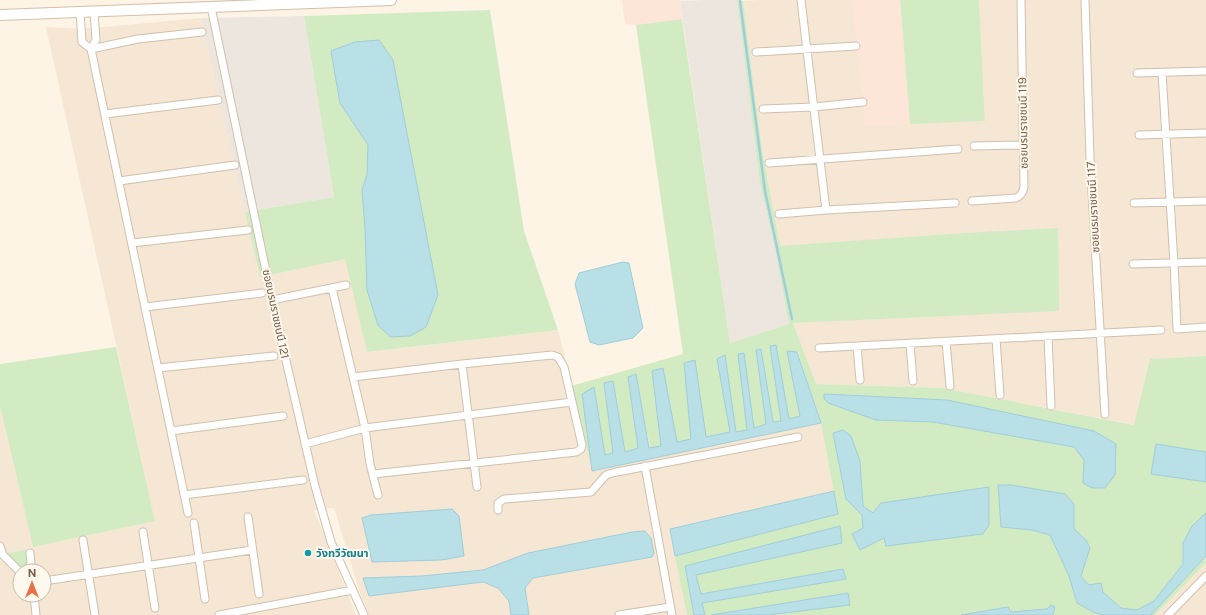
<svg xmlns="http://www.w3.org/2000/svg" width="1206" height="615" viewBox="0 0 1206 615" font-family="'Public Sans','Noto Sans Thai',sans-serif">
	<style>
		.residential { fill: #f5e7d3; fill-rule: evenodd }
		.commercial { fill: #fde5d8 }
		.industrial { fill: #ede6df }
		.green { fill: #d2ebc3; fill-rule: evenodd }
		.water { fill: #b9dfe7; stroke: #9fced9 }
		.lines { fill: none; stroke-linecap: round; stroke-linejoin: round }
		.stream { stroke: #9fced9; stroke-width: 2.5 }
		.street-casing { stroke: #d1bfad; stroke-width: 9 }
		.secondary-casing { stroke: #d4bfab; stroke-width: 12 }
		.street { stroke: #fff; stroke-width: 7 }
		.secondary { stroke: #fff; stroke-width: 10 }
		.culture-dot { fill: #0f9aa8; stroke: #fff8ec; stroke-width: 1.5 }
		.labels { text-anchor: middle; stroke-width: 4; stroke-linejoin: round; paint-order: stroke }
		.street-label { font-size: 11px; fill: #775b49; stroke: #fff8ec }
		.culture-label { font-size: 11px; font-weight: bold; fill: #0d838f; stroke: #fff8ec; text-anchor: start }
	</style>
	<rect width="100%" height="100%" fill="#fdf4e5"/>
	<path class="residential" d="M759,0H853L865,126L985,120L979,0H1206V356L1150,359L1135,425L943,388L816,384L793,323L1058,310L964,233L780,247L762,150L743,1Z
		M201,18L260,277L345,258L368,352L558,330L593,471L821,423L834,491L670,529L687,615H369L360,593L334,508L314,510L356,615H0V406L33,547L155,521L46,27L82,29ZM20,571H44V595H20Z
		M1206,563V615H1155Z"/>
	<path class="commercial" d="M622,0H680L682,19L636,25L625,24Z
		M853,0H900L910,124L865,126Z"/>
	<path class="industrial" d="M704,0H737L760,183L775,248L790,324L730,343L680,1Z
		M304,16L334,197L245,212L201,18Z"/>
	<path class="green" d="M737,0L743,1L762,150L780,246L964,233L1058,228L1059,311L793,323L816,384L943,388L1134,425L1150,359L1206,356V452L1156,444L1151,474L1206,482V513L1183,543V564L1154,601L1137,610L1121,608L1103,592L1089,585L1081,575L1090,548L1086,540L1074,529V504L1011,485H998L1001,527L1032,530L1050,535L1069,576L1077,603L1095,613L1104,615H1053L1055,607L1051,605L1047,609L1011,612L1008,607L961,615H768L850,605L847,593L711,615H705L702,603L845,579L843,569L701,594L696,575L842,543L840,527L685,566L694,615H687L675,556L838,514L821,423L798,352L787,351L800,416L789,419L776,346H770L781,421L773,423L761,349L756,350L766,424L753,428L744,353L738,354L747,430L736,432L725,355L717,359L730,432L706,437L684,363L691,439L677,442L652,371L662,446L650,448L636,375L628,378L638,448L625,452L613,382L604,383L613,453L605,455L594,388L582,394L591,465L571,386L683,354L636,25L682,19L730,343L789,324L775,248L760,183ZM825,394L947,400L1116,444L1084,460L1074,447L933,422L876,420ZM860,461L863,506L873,514L983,534L886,546L884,538L863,528L862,515L846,499Z
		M900,0H979L985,121L910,124Z
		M490,10L524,231L558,330L367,352L345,259L260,277L245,212L334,197L304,16Z
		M116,347L155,521L33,547L0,406V364Z
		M26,550L29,564L25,571L18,567L7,553Z
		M1206,556V563L1155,615H1151Z"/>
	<path class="water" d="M379,40L393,60L438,295L426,327L410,336L390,337L378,325L367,290L365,228L362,190L367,174L368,145L340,103L331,51L355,42Z
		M623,262L629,263L643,328L633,338L599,345L590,342L575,284L579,273Z
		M776,345L789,419L800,416L787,351L797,352L821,423L592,471L582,394L594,387L605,455L613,453L604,383L613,381L625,452L638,448L628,377L636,374L649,448L661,446L652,371L663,368L677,442L691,439L684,363L695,360L706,437L730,432L717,359L725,355L736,432L747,430L738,354L744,353L754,428L766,424L756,350L761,349L773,422L781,421L770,346Z
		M824,394L947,400L1094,431L1116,444L1115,475L1105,488H1092L1083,483L1084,460L1074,447L933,422L876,420L828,403L824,399Z
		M843,430L851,436L860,461L863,506L873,513L881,503L989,487V525L983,534L886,546L884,538L860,550L852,534L863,528L862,515L846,499L833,433Z
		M1156,444L1206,452V482L1151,474Z
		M998,485H1011L1065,494L1074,504V529L1086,540L1090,548L1081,576L1089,585L1101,583L1103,592L1121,608L1137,610L1154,601L1183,564V543L1192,526L1206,513V556L1151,615H1104L1095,613L1077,603L1069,576L1050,535L1032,530L1001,527Z
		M834,491L838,514L675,556L670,529Z
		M452,509L459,516L464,556L442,560L372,562L362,518L371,515Z
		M840,526L842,543L696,575L701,594L843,569L846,579L702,603L705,615H694L685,566Z
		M632,532L645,531L651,538L654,553L652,557L533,578L525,588L529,615H511L509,601L498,588L483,582L369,596L363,578L422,576L483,570L528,553Z
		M848,593L850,605L768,615H711Z
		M1051,605L1055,607L1053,615H961L1008,607L1011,612L1047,609Z"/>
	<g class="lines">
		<path class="stream" d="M740,1L765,191L792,319"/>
		<defs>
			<path id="street" d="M801,0L826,210
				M1085,0L1090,158L1105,414
				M211,7L272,300L315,486L331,542L364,615
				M80,12L82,42L91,49L96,40L94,11
				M756,52L856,46
				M1137,73L1206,71
				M1162,73L1174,263L1177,329L1206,327
				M763,109L814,107L863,102
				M105,114L218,100
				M1139,135L1206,133
				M974,146L1024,145
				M769,163L958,149
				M119,181L235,165
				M972,201L1016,198C1021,196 1023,193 1024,187L1021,0
				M1134,203L1206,201
				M779,214L826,210L955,203
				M132,243L248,230
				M1133,264L1206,262
				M332,288L365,428L370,464L378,495
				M272,300L346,285
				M145,307L262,293
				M1048,336L1051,406
				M996,339L1000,395
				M946,342L950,386
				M910,344L913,381
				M857,346L860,380
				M819,348L1161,330
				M462,364L477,487
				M158,368L274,356
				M353,377L462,364L552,355L558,357L564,367L582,445L581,449L576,452L373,474
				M171,431L283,416
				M305,444L365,428L572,402
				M645,466L672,615
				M184,495L303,480
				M498,510V503L504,499L591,492L606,475L612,473L798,437
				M188,513L91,49L138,39L202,32
				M248,517L259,594
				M194,523L205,599
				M143,532L155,608
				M83,540L95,615
				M0,546L3,555L20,572
				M27,571L31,563L30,553
				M44,581L252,550
				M34,595L36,615
				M219,615L353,590
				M619,615L670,607
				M1168,615L1206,576"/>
			<path id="secondary" d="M0,15L391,0"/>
		</defs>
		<use href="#street" class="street-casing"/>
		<use href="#secondary" class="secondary-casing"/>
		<use href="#street" class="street"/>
		<use href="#secondary" class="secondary"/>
	</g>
	<circle class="culture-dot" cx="308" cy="553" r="4"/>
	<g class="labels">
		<g class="street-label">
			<text transform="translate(1023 123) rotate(-91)" y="4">ซอยบรมราชชนนี 119</text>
			<text transform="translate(1093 207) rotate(-93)" y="4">ซอยบรมราชชนนี 117</text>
			<text transform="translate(276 314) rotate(78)" y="4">ซอยบรมราชชนนี 121</text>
		</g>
		<g class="culture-label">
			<text x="316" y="557">วังทวีวัฒนา</text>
		</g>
	</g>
	<g transform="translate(32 583)"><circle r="19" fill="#fff8ec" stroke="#c9b9ab"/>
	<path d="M0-3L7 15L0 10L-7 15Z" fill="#ea7147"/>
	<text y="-6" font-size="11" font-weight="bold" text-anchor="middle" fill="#775b49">N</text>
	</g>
</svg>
